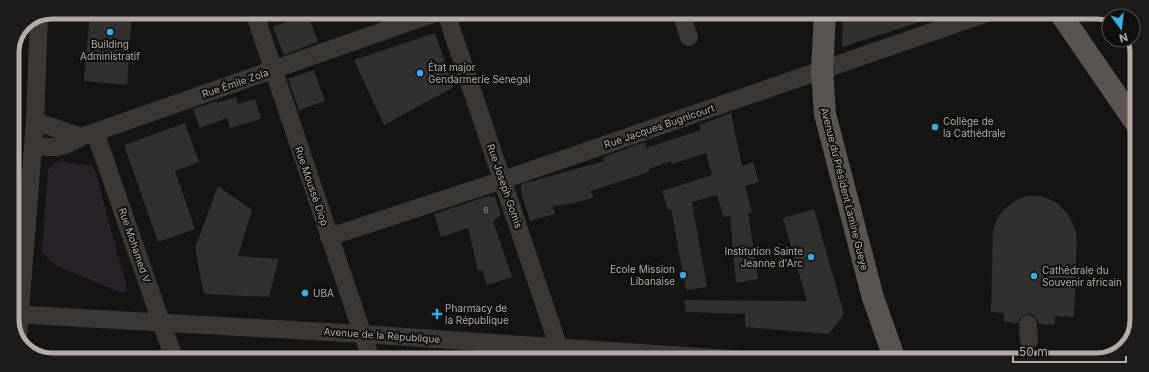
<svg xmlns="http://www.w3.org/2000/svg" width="1149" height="372" viewBox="0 0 1149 372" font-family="Inter,sans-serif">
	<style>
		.green { fill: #282129 }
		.building { fill: #31302e }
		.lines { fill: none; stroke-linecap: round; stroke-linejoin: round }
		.minor { stroke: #3a3734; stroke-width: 18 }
		.major { stroke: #595450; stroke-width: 22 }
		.poi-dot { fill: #2bb2f5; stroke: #0f0f0e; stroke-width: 1.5 }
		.labels { text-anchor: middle; stroke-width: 4; stroke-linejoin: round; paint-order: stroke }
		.number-label { font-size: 8px; fill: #948c86 }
		.poi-label { font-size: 10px; fill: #b5aaa4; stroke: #0f0f0e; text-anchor: start }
		.street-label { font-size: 10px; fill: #b5aaa4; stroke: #0f0f0e }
		.rim { fill: none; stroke: #b5aaa4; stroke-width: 5 }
	</style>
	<rect width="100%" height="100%" fill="#151413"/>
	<path class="green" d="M60,161L92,166L95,170L126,285V291L122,293L57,266L49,260L42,252L48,170L53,164Z"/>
	<path class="building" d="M90,12H132L127,85L84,81Z
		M843,13H939V16L842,47Z
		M308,14L318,42L284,55L273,27Z
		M435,33L454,87L384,125L354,60Z
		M314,70L325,101L299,110L288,79Z
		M236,97L238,104L255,99L261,119L230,128L227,118L200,128L193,109L217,101V103Z
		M731,113L742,166L753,162L759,182L745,186L752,212L748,213L758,279L736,283L730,216L723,217L717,195L692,202L707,287L686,290L671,209L668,210L662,191L712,175L706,153L672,164L671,161L649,169V172L591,191L593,198L574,203L553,206L555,214L530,221L521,192V188L522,184L604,161L603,157L645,142L646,148L701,130L699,125Z
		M185,123L199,162L175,171L195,229L158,242L124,145Z
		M218,186L252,210L238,256L279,259L269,297L204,294L195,248Z
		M488,196L495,197L501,215L493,221L512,277L487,285L482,270L478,271L468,228L441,237L434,214Z
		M1027,196H1041L1056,202L1067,213L1075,228L1077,239L1074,317L1055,316V325L1039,324L1036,318L1032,314H1028L1022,316L1019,319L1018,323L1004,322V313L991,312L993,230L997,219L1003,210L1015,201Z
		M814,209L844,314L829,334L745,327V314L686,312L684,300L807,301L783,218Z"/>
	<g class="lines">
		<path class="minor" d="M254,12L371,359
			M446,13L562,357
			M681,13L689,37
			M35,121L81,137
			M95,132L174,359
			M33,146C55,148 62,149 81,137L435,13
			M329,237L503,180L987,13
			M12,314L362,334L745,360
			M1028,324L1029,340
			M18,337L35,121L39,17"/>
		<path class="major" d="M825,13L822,71L825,114L873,298L895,360
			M1060,13L1137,125"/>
	</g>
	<g class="poi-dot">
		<circle cx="110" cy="32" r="4"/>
		<circle cx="420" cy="73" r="4"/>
		<circle cx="935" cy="127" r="4"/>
		<circle cx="811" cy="257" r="4"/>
		<circle cx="683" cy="275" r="4"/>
		<circle cx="1034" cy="276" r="4"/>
		<circle cx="305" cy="293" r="4"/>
		<path d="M435 308h4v4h4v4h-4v4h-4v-4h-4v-4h4z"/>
	</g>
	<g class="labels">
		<g class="number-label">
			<text x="486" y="213">6</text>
		</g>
		<g class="poi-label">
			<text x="110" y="48" text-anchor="middle">Building<tspan x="110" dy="12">Administratif</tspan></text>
			<text x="428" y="71">État major<tspan x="428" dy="12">Gendarmerie Senegal</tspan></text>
			<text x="943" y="125">Collège de<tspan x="943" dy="12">la Cathédrale</tspan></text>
			<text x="803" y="255" text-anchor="end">Institution Sainte<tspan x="803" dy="12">Jeanne d'Arc</tspan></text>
			<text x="675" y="273" text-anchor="end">Ecole Mission<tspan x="675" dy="12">Libanaise</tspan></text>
			<text x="1042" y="274">Cathédrale du<tspan x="1042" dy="12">Souvenir africain</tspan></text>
			<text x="313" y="297">UBA</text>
			<text x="445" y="312">Pharmacy de<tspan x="445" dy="12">la République</tspan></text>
		</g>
		<g class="street-label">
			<text transform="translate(235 83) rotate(-19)" y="4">Rue Émile Zola</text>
			<text transform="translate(659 126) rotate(-19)" y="4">Rue Jacques Bugnicourt</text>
			<text transform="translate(312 186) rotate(71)" y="4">Rue Moussé Diop</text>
			<text transform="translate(505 186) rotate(71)" y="4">Rue Joseph Gomis</text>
			<text transform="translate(845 189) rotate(76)" y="4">Avenue du Président Lamine Gueye</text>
			<text transform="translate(135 245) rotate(71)" y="4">Rue Mohamed V</text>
			<text transform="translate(382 335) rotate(4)" y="4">Avenue de la République</text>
		</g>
	</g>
	<path d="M0 0H1149V372H0ZM52 19H1097A33 33 0 0 1 1130 52V320A33 33 0 0 1 1097 353H52A33 33 0 0 1 19 320V52A33 33 0 0 1 52 19Z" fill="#1c1b1a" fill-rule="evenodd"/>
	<path class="rim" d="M52 19H1097A33 33 0 0 1 1130 52V320A33 33 0 0 1 1097 353H52A33 33 0 0 1 19 320V52A33 33 0 0 1 52 19Z"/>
	<g transform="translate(1121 28) rotate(165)"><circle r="19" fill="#0f0f0e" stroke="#514d4a"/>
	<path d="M0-3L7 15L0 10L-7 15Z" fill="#2bb2f5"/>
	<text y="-6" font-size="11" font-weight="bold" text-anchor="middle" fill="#b5aaa4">N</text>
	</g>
	<path d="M1013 356v6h113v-6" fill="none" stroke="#b5aaa4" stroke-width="2"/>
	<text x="1019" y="356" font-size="12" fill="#b5aaa4" stroke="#0f0f0e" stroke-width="3" paint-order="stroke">50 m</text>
</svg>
